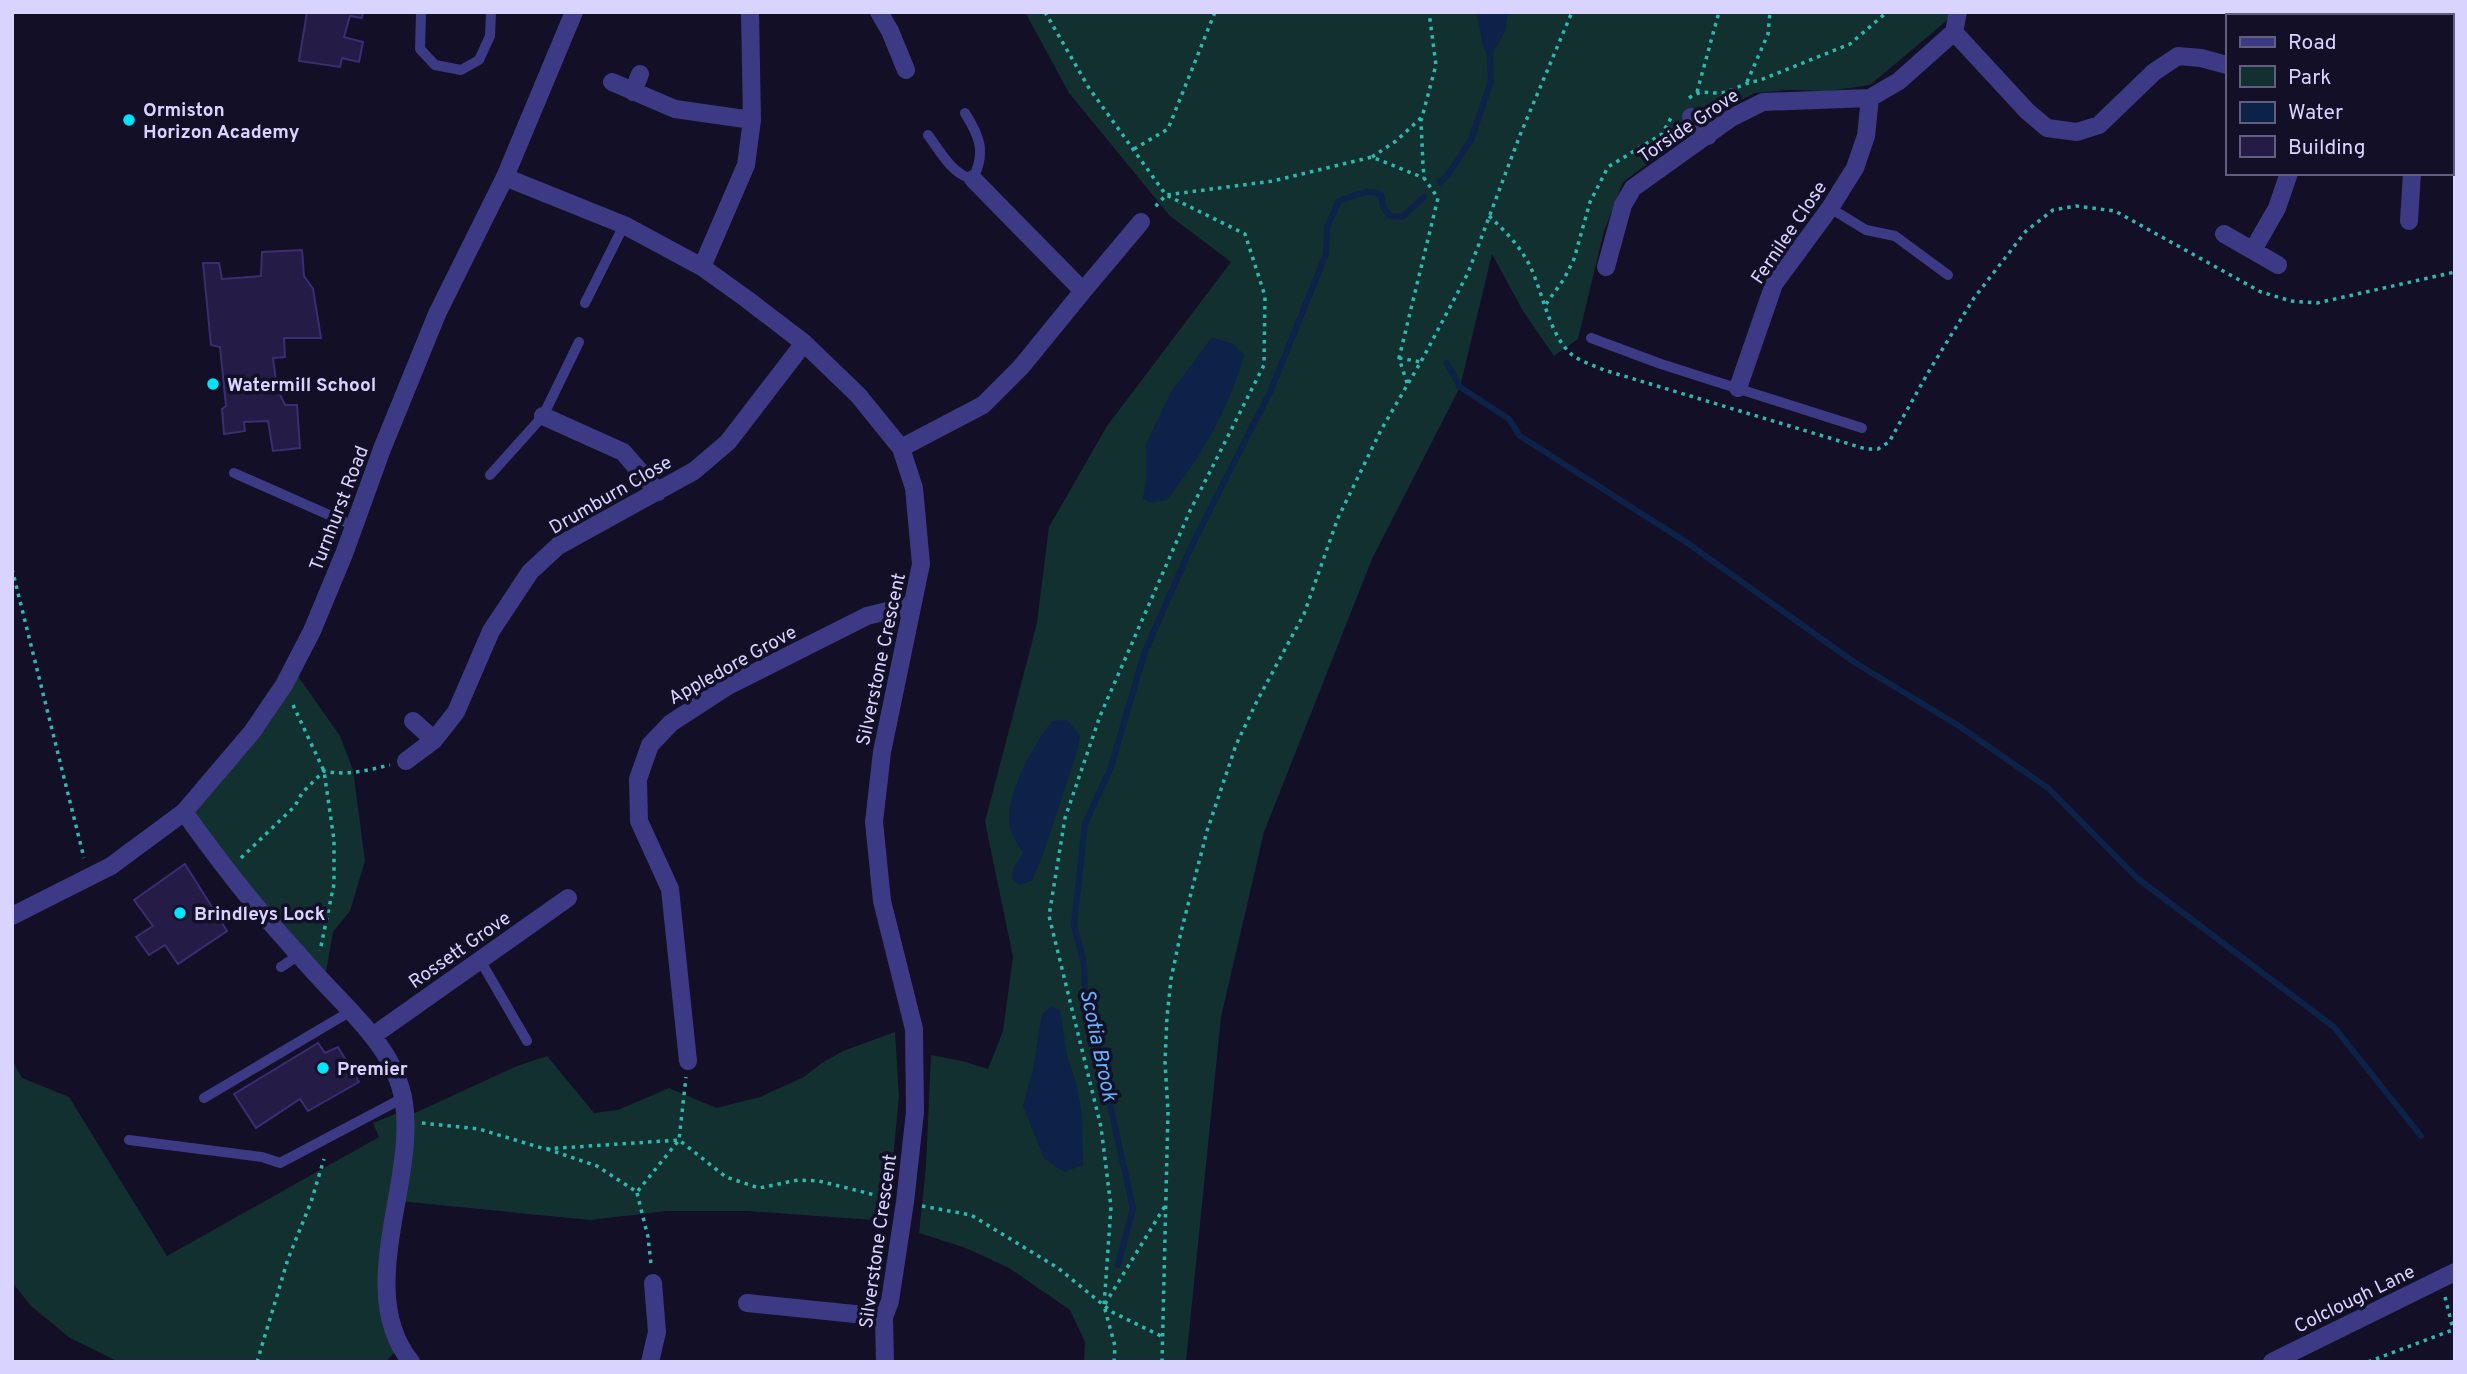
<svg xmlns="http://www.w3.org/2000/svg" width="2467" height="1374" viewBox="0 0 2467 1374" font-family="Overpass,sans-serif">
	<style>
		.green { fill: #12302f }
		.water { fill: #0c2248 }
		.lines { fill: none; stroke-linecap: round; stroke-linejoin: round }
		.stream { stroke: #0c2248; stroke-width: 6 }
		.building { fill: #241b47; stroke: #3b2d73; stroke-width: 2 }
		.path { stroke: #2fb8b0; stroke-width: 3.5; stroke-dasharray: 3.5 5; stroke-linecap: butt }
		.service { stroke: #3d3a85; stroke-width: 10 }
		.minor { stroke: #3d3a85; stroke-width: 18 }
		.tertiary { stroke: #3d3a85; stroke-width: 18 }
		.poi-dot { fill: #00e5ff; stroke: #130f26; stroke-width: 2.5 }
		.labels { text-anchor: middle; stroke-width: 7; stroke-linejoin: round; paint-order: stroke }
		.poi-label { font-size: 19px; font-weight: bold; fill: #d9d4ff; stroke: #130f26; text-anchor: start }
		.street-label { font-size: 19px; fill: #d9d4ff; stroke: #130f26 }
		.water-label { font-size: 21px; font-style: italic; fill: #62b6ff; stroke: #130f26 }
	</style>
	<rect width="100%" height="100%" fill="#130f26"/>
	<path class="green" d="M1025,12H1957L1870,85L1829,91L1788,90L1755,93L1725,108L1704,122L1623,182L1604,231L1578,339L1554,356L1523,311L1492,254L1460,387L1372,559L1264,832L1221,1017L1186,1362H1084L1085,1342L1070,1310L1009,1268L966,1248L919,1233L926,1166L931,1055L962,1061L988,1069L1003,1031L1013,957L985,822L1037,623L1049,527L1107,426L1231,262L1170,216L1069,93Z
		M293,669L340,736L353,770L365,861L350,911L333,932L324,983L184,812Z
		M895,1032L899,1096L887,1221L747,1211H667L590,1220L398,1201L388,1255L401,1346L385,1362H119L70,1338L31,1306L12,1282V1060L22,1078L69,1097L167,1256L379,1137L373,1123L405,1110L406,1117L517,1066L547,1056L594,1113L618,1110L669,1088L716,1108L760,1097L802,1078L822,1063L843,1051Z"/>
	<path class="water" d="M1476,12H1508L1505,31L1490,59L1484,49Z
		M1212,337L1235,345L1244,355C1230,407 1200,458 1167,500L1150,503L1143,498L1146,482V444L1171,392Z
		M1067,720L1080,735L1077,752L1042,857L1032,880L1020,885L1012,879L1013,868L1023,853C1019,846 1012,836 1010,828C1004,795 1033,746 1052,721Z
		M1052,1006L1060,1010L1067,1055L1077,1086L1082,1115L1083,1165L1064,1172L1044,1158L1023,1106L1033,1070L1042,1014Z"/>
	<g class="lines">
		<path class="stream" d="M1440,182L1448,175L1471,140L1491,81L1490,51
			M1447,363L1460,387L1509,419L1520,436L1686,542L1854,662L1959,726L2048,788L2137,878L2334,1027L2421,1136
			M1118,1265L1133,1208L1085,993L1084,964L1074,925L1085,824L1111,767L1144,654L1191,547L1271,390L1326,254L1327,227L1339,201C1352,197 1369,187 1381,195L1383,207L1390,216L1402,217L1424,197"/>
	</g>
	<path class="building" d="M307,12H363L362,18L350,16L344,37L363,42L359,62L342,58L340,67L299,61Z
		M302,250L304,276L313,289L321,338H284L285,357L273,358L277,388L285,405H297L300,448L273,451L268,421L244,422L245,431L224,434L222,409L226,406L220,347L211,345L203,263H219L222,279L261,276L262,252Z
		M185,864L227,931L178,964L165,945L149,955L136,937L153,926L134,900Z
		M318,1043L325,1053L338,1047L359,1082L308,1111L300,1099L256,1128L234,1094Z"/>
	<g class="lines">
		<path class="path" d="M1045,12L1089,88L1166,195L1273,181L1372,157L1424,178
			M1747,82L1768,34L1770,12
			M1697,92L1719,12
			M1689,98C1703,87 1712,96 1726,92C1738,88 1746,82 1758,81L1850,44L1887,12
			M1134,149L1168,129L1215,12
			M1372,157L1396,141L1422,117
			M1489,216C1505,231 1520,246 1530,266C1543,293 1549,333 1570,353C1578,361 1593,365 1604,370L1866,449H1878L1889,442L1929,371L1974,298L2026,231L2053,210L2076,206L2115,211L2261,292L2291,301L2317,303L2455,272
			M1546,304L1564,279L1574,259L1590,202L1608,167L1662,134L1672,116
			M1399,358L1421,362
			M1407,383L1399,358L1438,198L1424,178L1423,165L1421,121L1436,65L1429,12
			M12,569L84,858
			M293,705L324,771L334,840V884L320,951
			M241,858L295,806L302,793L324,771C347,776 368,770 390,765
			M422,1123L479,1129L545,1149L679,1140L726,1177L759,1188L798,1180L819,1181L887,1198
			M547,1149L597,1166L637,1192L679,1140L686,1077
			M637,1193L648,1237L651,1264
			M922,1206L971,1215L1058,1268L1112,1312L1163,1337
			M2445,1297L2453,1329
			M1105,1304L1165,1206
			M257,1362L288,1259L311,1202L324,1159
			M1114,1362L1115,1346L1104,1306L1111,1207L1101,1127L1049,916L1065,818L1100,716L1190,511L1264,365L1265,296L1245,234L1166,195L1154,208
			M1162,1362L1168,1111L1165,1062L1167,1017L1171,979L1181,932L1207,831L1236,745L1257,701L1304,614L1338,518L1381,430L1423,358L1468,273L1520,135L1572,12
			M2368,1362L2455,1329"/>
		<path class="service" d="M421,12L420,49L435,65L461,70L479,60L490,36L491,12
			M928,135C940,151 953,176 973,179C986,152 980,137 965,113
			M1830,208L1866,230L1895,236L1948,275
			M585,303L624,225
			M1591,338L1661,364L1862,428
			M234,473L354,526
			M490,475L543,416L579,342
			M480,960L527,1041
			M281,967L299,955
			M204,1098L351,1011
			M129,1140L262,1157L280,1163L403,1098"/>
		<path class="minor" d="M879,12L890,31L906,70
			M2323,16L2324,12
			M1954,32L2027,111L2047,128L2077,132L2099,125L2154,72L2178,56L2201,58L2227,65
			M1954,32L1958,12
			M612,82L675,109L752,120
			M633,92L640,74
			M1691,117L1708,136
			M505,177L624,225L702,267L748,300L804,343L858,395L901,448L914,488L921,564L882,752L874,822L882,901L914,1029L915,1112L905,1202L890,1301L884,1317L885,1362
			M2409,221L2412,173
			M2224,234L2278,265
			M2253,250L2277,208L2289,173
			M702,267L746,165L752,120L750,12
			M1606,267L1623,205L1633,188L1731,118L1763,102L1870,98L1899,81L1954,32
			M1083,291L1141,222
			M1738,388L1774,284L1830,208L1855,168L1866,136L1870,98
			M543,416L623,452L658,492
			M901,448L983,405L1021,367L1083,291L973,179
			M413,721L434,740
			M406,761L434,740L456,712L491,631L530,572L558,546L694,471L728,442L804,343
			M184,812C207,844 230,875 255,905C275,928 295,951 315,973C349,1011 396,1049 404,1103C416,1184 354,1291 411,1362
			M374,1035L568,898
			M688,1061L670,889L639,821L638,779L650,745L671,723L728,686L867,616L911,605
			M747,1303L884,1317
			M650,1362L657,1332L653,1283"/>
		<path class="tertiary" d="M12,916L111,866L184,812L252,732L284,685L312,631L344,554L382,449L437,314L505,177L574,12
			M2272,1362L2455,1272"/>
	</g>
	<g class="poi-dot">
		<circle cx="129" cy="120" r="7"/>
		<circle cx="213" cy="384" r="7"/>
		<circle cx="180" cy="913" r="7"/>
		<circle cx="323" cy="1068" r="7"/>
	</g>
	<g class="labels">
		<g class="poi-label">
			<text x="143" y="116">Ormiston<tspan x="143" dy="22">Horizon Academy</tspan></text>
			<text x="227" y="391">Watermill School</text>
			<text x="194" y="920">Brindleys Lock</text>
			<text x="337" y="1075">Premier</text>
		</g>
		<g class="street-label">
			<text transform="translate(1688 125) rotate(-34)" y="7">Torside Grove</text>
			<text transform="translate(1788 232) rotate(-56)" y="7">Fernilee Close</text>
			<text transform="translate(610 494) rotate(-30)" y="7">Drumburn Close</text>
			<text transform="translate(338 508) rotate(-69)" y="7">Turnhurst Road</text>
			<text transform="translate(880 659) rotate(-78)" y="7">Silverstone Crescent</text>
			<text transform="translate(732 664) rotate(-29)" y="7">Appledore Grove</text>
			<text transform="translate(459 949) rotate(-35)" y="7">Rossett Grove</text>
			<text transform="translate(877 1241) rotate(-82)" y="7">Silverstone Crescent</text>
			<text transform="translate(2354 1298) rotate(-26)" y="7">Colclough Lane</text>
		</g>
		<g class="water-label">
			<text transform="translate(1099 1045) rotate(78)" y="7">Scotia Brook</text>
		</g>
	</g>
	<rect width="2467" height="1374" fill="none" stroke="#d9d4ff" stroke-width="28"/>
	<rect x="2226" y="14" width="228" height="161" fill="#130f26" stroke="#625e7d" stroke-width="2"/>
	<rect x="2240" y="37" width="35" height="10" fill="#3d3a85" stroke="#625e7d" stroke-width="2"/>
	<text x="2288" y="49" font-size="21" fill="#d9d4ff">Road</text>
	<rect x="2240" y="66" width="35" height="21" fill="#12302f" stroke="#625e7d" stroke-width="2"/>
	<text x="2288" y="84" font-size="21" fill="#d9d4ff">Park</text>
	<rect x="2240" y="102" width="35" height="21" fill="#0c2248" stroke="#625e7d" stroke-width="2"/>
	<text x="2288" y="119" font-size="21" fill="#d9d4ff">Water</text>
	<rect x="2240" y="136" width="35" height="21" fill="#241b47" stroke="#625e7d" stroke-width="2"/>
	<text x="2288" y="154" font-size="21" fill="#d9d4ff">Building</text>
</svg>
